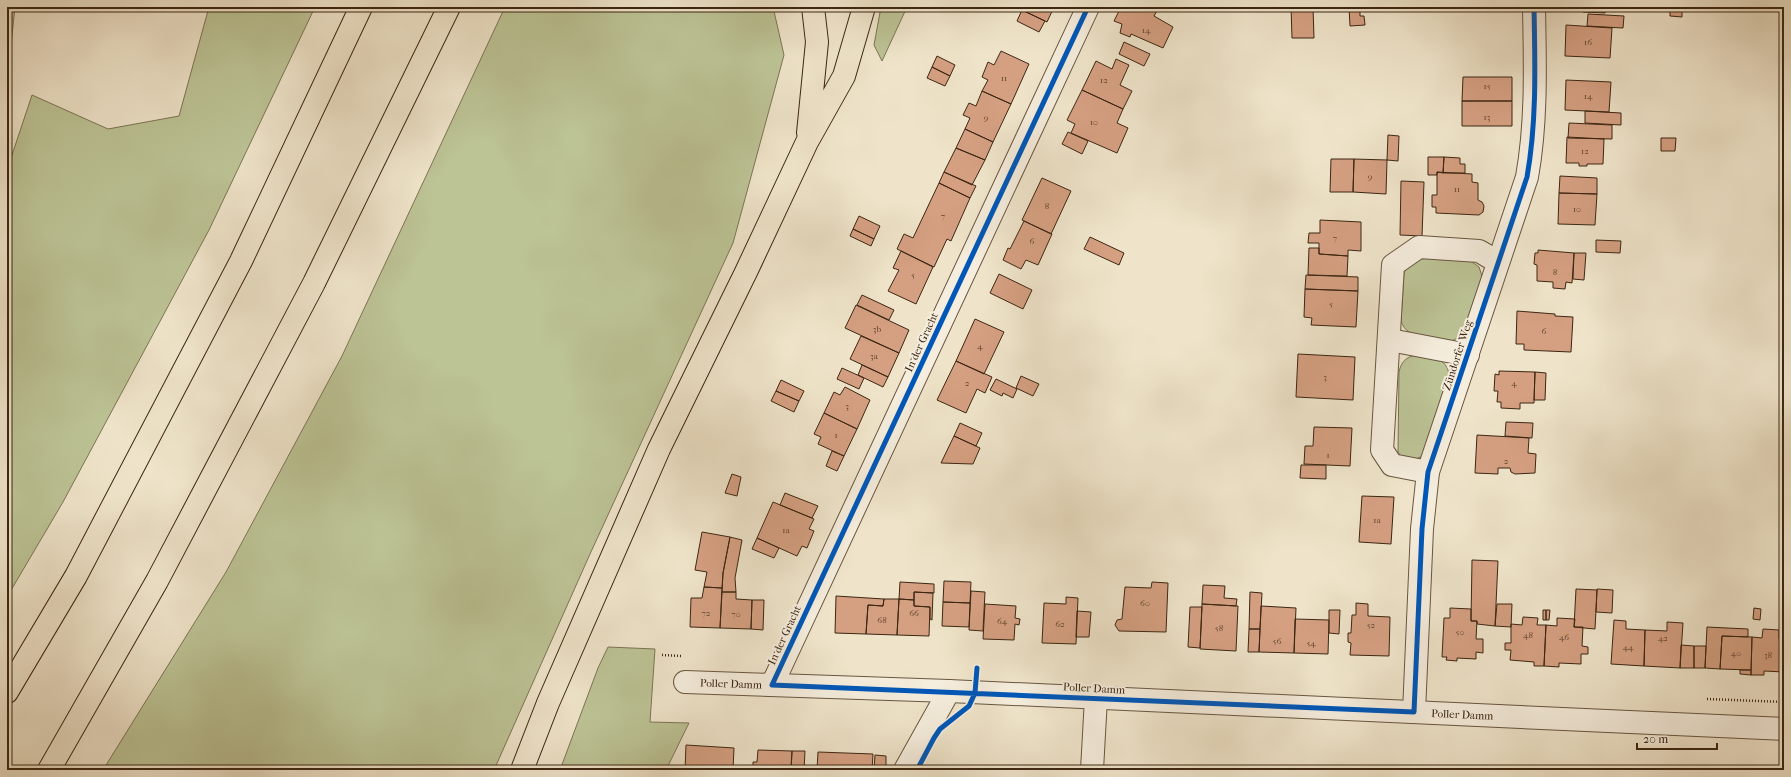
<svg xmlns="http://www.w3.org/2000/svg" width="1791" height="777" viewBox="0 0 1791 777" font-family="'IM FELL French Canon',serif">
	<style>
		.green { fill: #bcc395; stroke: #7c7454 }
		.building { fill: #d5a082; stroke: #3c2612 }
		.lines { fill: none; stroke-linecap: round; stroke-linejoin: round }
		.minor-casing { stroke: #695640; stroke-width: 24 }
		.motorway-casing { stroke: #3c2612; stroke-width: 24 }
		.path { stroke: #3c2612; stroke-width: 2.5; stroke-dasharray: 1 2; stroke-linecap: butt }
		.minor { stroke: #f5eddd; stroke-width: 22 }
		.motorway { stroke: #efe4ca; stroke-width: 22 }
		.cycleway-casing { stroke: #f5eddd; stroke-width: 8 }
		.cycleway { stroke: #0057b8; stroke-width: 5 }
		.labels { text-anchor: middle; stroke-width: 4; stroke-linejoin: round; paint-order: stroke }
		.number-label { font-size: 9px; fill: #62442e }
		.street-label { font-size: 11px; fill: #3c2612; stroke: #f5eddd }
	</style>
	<rect width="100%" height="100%" fill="#efe4ca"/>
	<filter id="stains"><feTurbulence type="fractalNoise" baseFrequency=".005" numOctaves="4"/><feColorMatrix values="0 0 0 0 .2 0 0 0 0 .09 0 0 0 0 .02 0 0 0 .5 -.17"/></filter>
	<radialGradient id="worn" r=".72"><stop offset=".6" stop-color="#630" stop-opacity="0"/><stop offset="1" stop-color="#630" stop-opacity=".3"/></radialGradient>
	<path class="green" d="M7,7H15L7,83Z
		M209,7H315L209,230L63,502L7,597V170L32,95L108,129L179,116Z
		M505,7H773L784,55L733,243L590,554L494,770H103L226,572L342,356Z
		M881,7H907L882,61L874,45Z
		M1424,257L1468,259L1479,267L1483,279L1463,335L1452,341C1436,338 1407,341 1401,321L1404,273L1409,263Z
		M1416,355C1431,357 1447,357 1449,375L1423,456L1413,460L1401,457L1398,452L1399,372C1401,362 1406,357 1416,355Z
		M608,647L655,649L650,722L689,723L666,770H560L598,668Z"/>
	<path class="building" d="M1024,7H1054L1047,22L1022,10Z
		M1121,7H1159L1154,16L1173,27L1163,48L1131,34L1130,37L1120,33L1122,24L1114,21Z
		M1234,7H1247V9L1234,10Z
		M1291,7H1313L1314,38H1292Z
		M1349,7H1363V11H1360V16H1364L1365,25L1350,26Z
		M1583,7H1606L1605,13L1583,12Z
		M1670,7H1682V17L1670,16Z
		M1022,10L1045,21L1039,32L1017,21Z
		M1588,14L1624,16L1623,28L1587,26Z
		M1566,25L1612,28L1610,58L1565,56Z
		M1124,42L1150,54L1144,66L1119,54Z
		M1001,51L1029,64L1011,104L982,91L988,80L982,77L988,62L994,65Z
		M937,56L955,65L950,76L932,67Z
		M1116,59L1129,65L1120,85L1132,91L1123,109L1082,90L1096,61L1112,69Z
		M932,67L950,76L945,86L927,78Z
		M1463,77H1512V101H1462Z
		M1566,80L1611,82L1609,112L1565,110Z
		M1082,90L1123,109L1117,123L1128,128L1117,153L1071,133L1075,124L1067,120Z
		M982,91L1011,104L993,142L965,129L970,118L963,115L969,103L976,106Z
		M1462,101H1512V126H1462Z
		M1585,111L1621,113V125L1585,123Z
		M1569,123L1612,125V139L1568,138Z
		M965,129L993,142L985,160L956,148Z
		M1068,132L1088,141L1082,154L1062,144Z
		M1388,135L1399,136L1398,161L1387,160Z
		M1567,137L1604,139L1603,164H1587V166H1579V163H1566Z
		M1661,138H1676L1675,151H1661Z
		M956,148L985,160L972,185L944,172Z
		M1428,157H1444L1443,173L1437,172V175H1428Z
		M1444,157L1460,158V164H1465V173H1443Z
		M1331,159H1354L1353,192H1330Z
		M1354,159L1387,160L1386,194L1353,192Z
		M944,172L976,186L970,198L939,183Z
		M1437,172L1472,174V182L1478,183V200L1482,202L1484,206L1483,212L1479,215L1436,213V207H1432V195H1437Z
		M1560,176L1597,178V194L1559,193Z
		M1042,178L1071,191L1051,234L1022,220Z
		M1401,181L1424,182L1422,236L1400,235Z
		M939,183L970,198L951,241L947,239L934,267L897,249L904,234L913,238Z
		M1559,193L1597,194L1595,225L1558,224Z
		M859,216L880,226L874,239L853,229Z
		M1320,220L1361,222V251L1348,250V256L1319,254V243H1308L1309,233H1320Z
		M1024,221L1052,234L1038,265L1026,260L1021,269L1003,260L1008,248L1010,249Z
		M853,229L874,239L871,246L850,236Z
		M1090,237L1124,253L1119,265L1084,249Z
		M1596,240L1621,241L1620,253L1596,252Z
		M1309,248H1319V254L1348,256L1347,276L1308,275Z
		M1538,250L1574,253L1572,283L1566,282L1565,289L1553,288V282L1537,281V265L1534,264L1535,253H1538Z
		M901,251L933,267L916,304L888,291L899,270L893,268Z
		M1574,253H1586L1584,280L1573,279Z
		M999,274L1032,290L1023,309L990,293Z
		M1306,275L1358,277V291L1305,289Z
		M1305,289L1358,291L1356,327L1311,325L1312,318L1304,317Z
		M862,295L894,310L889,320L857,305Z
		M856,305L909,330L899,353L845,328Z
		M1517,311L1555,314V316L1573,317L1571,352L1524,350V344H1516Z
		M975,319L1004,332L984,374L956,361Z
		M861,336L899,353L888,377L850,359Z
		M1298,354L1355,357L1353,400L1296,397Z
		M956,361L992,377L985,393L977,389L966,413L937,400Z
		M862,365L888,377L883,387L858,375Z
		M842,368L864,378L859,389L837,379Z
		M1499,371L1535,372L1534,403H1520V409L1501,408V402H1497L1498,391H1494L1495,374L1499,375Z
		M1535,372L1546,373L1545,400H1534Z
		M1021,376L1039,384L1033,396L1016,388Z
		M996,379L1017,389L1013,398L1003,393L1002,396L990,390Z
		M781,380L804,391L799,401L776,391Z
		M845,387L870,400L857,429L824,413L834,392L840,395Z
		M776,391L799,401L794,412L771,401Z
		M824,413L857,429L844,456L818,444L821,437L814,434Z
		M1506,422L1533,423L1532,438L1505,436Z
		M960,423L982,433L976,446L954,436Z
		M1314,427L1352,428L1350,466L1304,464L1305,446H1313Z
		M1477,435L1529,438L1528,453L1536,454L1535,473L1515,474L1511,472L1510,468H1498V474L1475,473Z
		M954,436L980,448L973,464L941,463Z
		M832,451L844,456L837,471L826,466Z
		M1301,465H1326V479L1300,478Z
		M732,474L741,477L737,496L725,493Z
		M785,493L818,506L812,518L780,505Z
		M1362,496L1394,497L1391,544L1359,542Z
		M773,502L814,519L809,529L814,531L807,548L802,546L797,556L757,538Z
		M702,532L730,537L723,573L722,588L704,587L707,572L695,570Z
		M730,537L742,540L735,578L736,592H722L723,573Z
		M757,538L779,548L774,558L752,549Z
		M1472,560L1498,561L1495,626L1477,624V621H1471Z
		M944,581L971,582L970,603L943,602Z
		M900,582L934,584V593L914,592V600L899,599Z
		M1152,582L1168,583L1166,632L1119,631L1115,625L1117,620L1122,619L1125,587L1151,588Z
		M1203,585L1225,586L1224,598L1237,599L1236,606L1202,604Z
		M704,587L722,588L720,628L690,627L691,598H702Z
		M1576,589L1597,590L1595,629L1574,627Z
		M1597,589L1613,590L1612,613L1596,612Z
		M971,591L985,592L983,631L969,630Z
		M722,592H736V599L752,600L751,629L720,628Z
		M914,592L933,593L932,620L930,619V607L914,606Z
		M1250,592L1262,593L1260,629H1249Z
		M836,596L884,599L883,606L868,605L866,634L835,633Z
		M1066,597L1078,598L1076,644L1042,643L1044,603L1066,604Z
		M884,599H899L897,635L866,634L868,605L883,606Z
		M899,599L914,600V606L930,607L929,636L897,635Z
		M752,600H764L763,630L751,629Z
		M943,602L970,603L969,627L942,626Z
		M1356,603L1368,604V616L1390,617L1389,656L1350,655L1351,643L1348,642V633H1351L1352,615H1356Z
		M985,604L1016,606L1015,618L1020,619L1019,625L1015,624L1014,640L983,639Z
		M1202,604L1238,606L1236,651L1200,649Z
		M1497,604H1512L1511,627L1495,626Z
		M1261,606L1296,608L1294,653L1259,652Z
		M1190,607H1202L1200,648L1188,647Z
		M1450,608L1471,609V621H1477L1476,639H1483V653L1476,652V659L1457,658V661L1446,660L1447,657H1442L1444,618H1450Z
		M1754,608L1761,609L1760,620L1753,619Z
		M1329,610H1340L1339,634L1329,633Z
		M1543,610H1546V620H1543Z
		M1546,610H1550L1549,620H1546Z
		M1077,611L1091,612L1089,637H1076Z
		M1523,617L1538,618L1537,625H1546L1544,666H1534V662L1510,660L1511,650H1505V643H1511V624L1522,625Z
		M1557,618L1575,619L1574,627H1583L1582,646L1588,647V654H1581V664L1559,663V667L1544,666L1546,625L1557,626Z
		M1295,619L1329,620L1328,654L1294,653Z
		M1614,620L1626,621V629L1645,630L1644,666L1611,664Z
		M1667,622L1683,623L1680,668L1644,666L1645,630L1667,631Z
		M1707,627L1748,629V637L1722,636L1720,669L1705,668Z
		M1249,629H1260L1259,652H1248Z
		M1763,629L1779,630V639H1784V672L1764,671V675H1751L1752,637L1762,638Z
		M1722,636L1752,637L1751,670L1720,669Z
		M1681,645L1694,646V668H1680Z
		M1694,646H1706L1705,668H1694Z
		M1740,670H1751V675L1740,674Z
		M686,745L734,748L733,770H685Z
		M758,750L792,751L791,770H753V762H757Z
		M792,751H805L804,770H791Z
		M818,752L873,754L872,770H817Z
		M875,755L886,756V770H874Z"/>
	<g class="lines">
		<defs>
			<g id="minor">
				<path d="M1390,340L1468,355"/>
				<path d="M1428,472L1392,465L1382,450L1393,265L1419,247L1479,251L1498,262"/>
				<path id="s1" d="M685,682L949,691L1784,729"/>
				<path d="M772,685L1088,7"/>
				<path d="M1414,712L1422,529L1428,472L1527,177C1537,121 1535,64 1534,7"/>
				<path d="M905,770L949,691"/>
				<path d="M1092,770L1096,698"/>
			</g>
			<path id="motorway" d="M808,133L817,42L813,7
				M7,692L76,576L241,261L361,7
				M49,770L157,581L314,283L449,7
				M522,770L548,703L659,449L746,272L807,142L844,76L864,7"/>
		</defs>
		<use href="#minor" class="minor-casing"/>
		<use href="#motorway" class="motorway-casing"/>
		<path class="path" d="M662,655L682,656
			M1707,699L1784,702"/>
		<use href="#minor" class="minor"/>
		<use href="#motorway" class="motorway"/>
		<defs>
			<path id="cycleway" d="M1088,7L772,685L1414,712L1422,529L1428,472L1527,177C1537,121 1535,64 1534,7
				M917,770L934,738L940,729L969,706L975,693L977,668"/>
		</defs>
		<use href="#cycleway" class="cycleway-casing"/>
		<use href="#cycleway" class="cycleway"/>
	</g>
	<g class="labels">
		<g class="number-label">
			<text x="1146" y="33">14</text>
			<text x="1588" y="45">16</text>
			<text x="1004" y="81">11</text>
			<text x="1104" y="83">12</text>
			<text x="1487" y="89">15</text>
			<text x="1588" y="99">14</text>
			<text x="986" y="120">9</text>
			<text x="1487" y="120">13</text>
			<text x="1094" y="125">10</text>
			<text x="1585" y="154">12</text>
			<text x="1370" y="179">9</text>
			<text x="1457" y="192">11</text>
			<text x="1047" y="209">8</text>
			<text x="1577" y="212">10</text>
			<text x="943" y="219">7</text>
			<text x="1335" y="241">7</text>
			<text x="1032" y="244">6</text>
			<text x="1555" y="275">8</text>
			<text x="913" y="278">5</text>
			<text x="1331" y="307">5</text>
			<text x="877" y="332">3b</text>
			<text x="1544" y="334">6</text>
			<text x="980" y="349">4</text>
			<text x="874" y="359">3a</text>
			<text x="1325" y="380">3</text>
			<text x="967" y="386">2</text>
			<text x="1514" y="386">4</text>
			<text x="847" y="409">3</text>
			<text x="836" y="438">1</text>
			<text x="1328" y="458">1</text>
			<text x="1506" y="464">2</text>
			<text x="1377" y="523">1a</text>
			<text x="786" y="533">1a</text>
			<text x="1145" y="606">60</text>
			<text x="706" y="616">72</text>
			<text x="914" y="616">66</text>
			<text x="736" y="617">70</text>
			<text x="882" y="623">68</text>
			<text x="1002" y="624">64</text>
			<text x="1060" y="627">62</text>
			<text x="1371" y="628">52</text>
			<text x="1219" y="631">58</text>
			<text x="1460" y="635">50</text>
			<text x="1528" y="638">48</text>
			<text x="1564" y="640">46</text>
			<text x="1663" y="641">42</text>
			<text x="1277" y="644">56</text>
			<text x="1311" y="646">54</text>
			<text x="1628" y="650">44</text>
			<text x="1736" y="656">40</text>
			<text x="1768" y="658">38</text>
		</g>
		<g class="street-label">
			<text transform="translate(921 342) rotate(-65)" y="4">In der Gracht</text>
			<text transform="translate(1457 355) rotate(-72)" y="4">Zündorfer Weg</text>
			<text transform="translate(784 635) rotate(-65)" y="4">In der Gracht</text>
			<text dy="4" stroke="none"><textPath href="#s1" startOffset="46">Poller Damm</textPath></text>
			<text transform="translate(1094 688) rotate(3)" y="4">Poller Damm</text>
			<text dy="4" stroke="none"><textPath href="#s1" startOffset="778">Poller Damm</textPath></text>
		</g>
	</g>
	<rect width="1791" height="777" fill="none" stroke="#efe4ca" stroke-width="24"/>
	<rect x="8" y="8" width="1775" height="761" fill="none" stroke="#3c2612" stroke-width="2"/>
	<rect x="12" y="12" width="1767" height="753" fill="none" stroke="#3c2612"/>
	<path d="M1637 743v6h80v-6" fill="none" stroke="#3c2612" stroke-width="2"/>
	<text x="1643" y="743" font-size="12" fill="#3c2612" stroke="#f5eddd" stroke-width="3" paint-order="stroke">20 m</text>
	<rect width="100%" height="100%" filter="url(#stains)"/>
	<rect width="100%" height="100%" fill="url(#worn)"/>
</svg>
